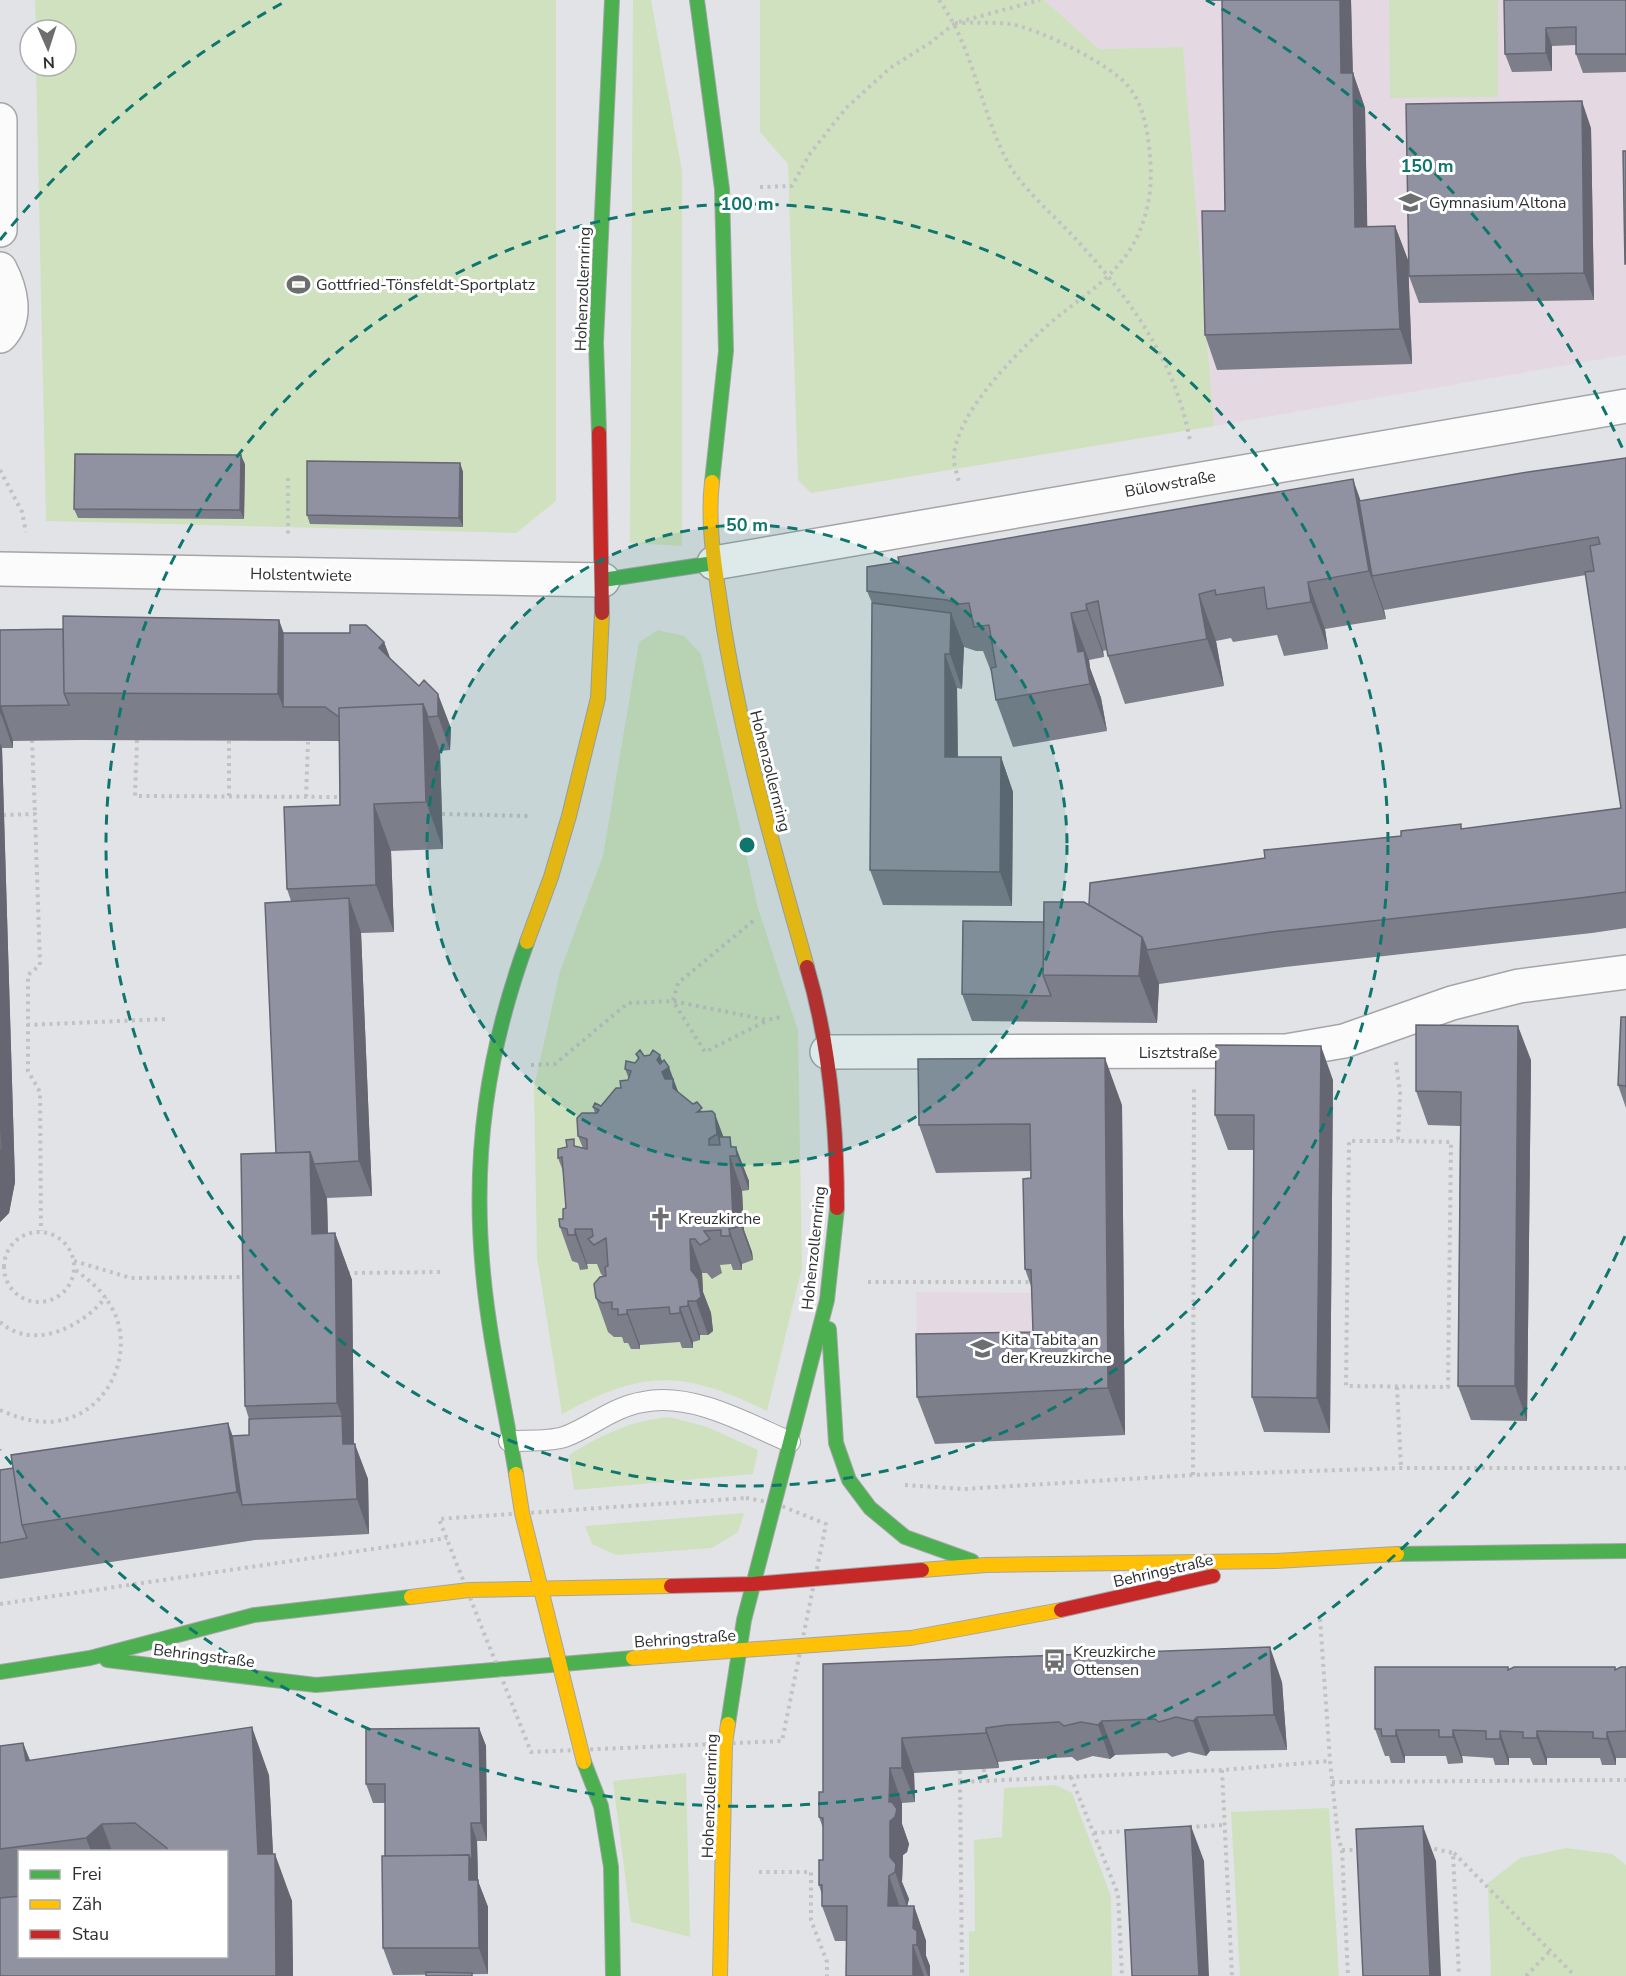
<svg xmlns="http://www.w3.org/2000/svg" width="1626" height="1976" viewBox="0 0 1626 1976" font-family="'Nunito Sans',sans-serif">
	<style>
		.education { fill: #e4d9e3 }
		.green { fill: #d0e1bf }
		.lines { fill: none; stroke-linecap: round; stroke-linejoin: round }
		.lane-casing { stroke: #a4a5a7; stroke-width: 22 }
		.street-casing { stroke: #a4a5a7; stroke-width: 36 }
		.fast-casing { stroke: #a4a5a7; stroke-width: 16 }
		.slow-casing { stroke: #a4a5a7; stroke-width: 16 }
		.jam-casing { stroke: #a4a5a7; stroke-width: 16 }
		.path { stroke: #c2c2c3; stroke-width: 4; stroke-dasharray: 3 4.5; stroke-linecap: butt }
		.lane { stroke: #fbfbfb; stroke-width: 20 }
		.street { stroke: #fbfbfb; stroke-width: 33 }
		.fast { stroke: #4caf50; stroke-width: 14 }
		.slow { stroke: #ffc107; stroke-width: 14 }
		.jam { stroke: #c62828; stroke-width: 14 }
		.wall { fill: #7c7e8a }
		.shaded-wall { fill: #656671 }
		.building { fill: #9092a1; stroke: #656671; stroke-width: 1.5 }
		.ring { fill: none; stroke: #0f766e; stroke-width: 3; stroke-dasharray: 10 8 }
		.labels { text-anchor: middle; stroke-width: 6; stroke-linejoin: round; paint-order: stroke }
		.poi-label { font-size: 16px; fill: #2e2f31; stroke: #fff; text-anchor: start }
		.street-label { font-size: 16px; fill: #2e2f31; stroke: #fff }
		.centre { fill: #0f766e; stroke: #fff; stroke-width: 3 }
		.ring-label { font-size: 18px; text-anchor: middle; font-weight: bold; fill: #0f766e; stroke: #fff; stroke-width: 6; stroke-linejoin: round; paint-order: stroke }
	</style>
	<rect width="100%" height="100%" fill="#e2e3e6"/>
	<path class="education" d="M1044,0H1626V355L1214,426L1183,47L1099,49Z
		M916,1292L1041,1293L1050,1380L917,1381Z"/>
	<path class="green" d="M35,0H556V501L516,533L46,521L36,66H66V30H36Z
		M633,0H651L682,171V546L630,543Z
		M760,0H1044L1099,49L1183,47L1214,426L811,493L798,480L788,164L760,132Z
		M1389,0H1498V97L1390,98Z
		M658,630L684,636L701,654L758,908L798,1031L802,1268L767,1411C683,1370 644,1369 562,1414L537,1257L534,1087L560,971L603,856L639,642Z
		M670,1417L707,1427L758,1450L753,1474L574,1490L569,1455C601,1435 632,1420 670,1417Z
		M744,1513L738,1532L712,1548L616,1555L592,1544L585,1526Z
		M686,1773L690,1937L631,1922L613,1781Z
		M1056,1785L1072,1793L1111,1896L1112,1976H969V1932L975,1931L974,1840L1002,1837L1004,1788Z
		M1329,1808L1339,1976H1240L1231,1812Z
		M1566,1848L1612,1854L1626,1865V1976H1491L1488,1883L1520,1858Z"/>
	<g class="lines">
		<defs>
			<path id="lane" d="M509,1441C526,1440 548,1442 564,1437C590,1428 612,1407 643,1402C692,1392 746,1423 790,1442"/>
			<path id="street" d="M0,120V230
				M0,269C11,290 18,318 0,336
				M714,563L1626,406
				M0,569L603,580
				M827,1052L1286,1051L1344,1041L1452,1003L1519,986L1626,972"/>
			<path id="fast" d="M697,0L722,189L726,351L712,482
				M599,433L596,342L612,0
				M603,580L714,563
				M829,1329L836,1443L849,1480L870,1508L905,1537L972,1561
				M516,1474C505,1407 489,1339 483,1272C472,1155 487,1052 527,942
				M1397,1554L1626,1551
				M107,1660L316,1685L633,1658
				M0,1672L90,1658L254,1615L411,1597
				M728,1724L744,1620L827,1300L837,1208
				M584,1762L601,1806L611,1867L613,1976"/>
			<path id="slow" d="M712,482C707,524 715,568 721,609C739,731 774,849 807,967
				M527,942L551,877L569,816L598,698L602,613
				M516,1474L522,1513L584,1762
				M922,1570L986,1565L1276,1561L1397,1554
				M411,1597L469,1590L671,1586
				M633,1658L911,1638L1061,1610
				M720,1976L725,1744L728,1724"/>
			<path id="jam" d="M599,433L602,613
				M807,967C830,1045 837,1127 837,1208
				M671,1586L753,1584L922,1570
				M1061,1610L1213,1576"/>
		</defs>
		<use href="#lane" class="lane-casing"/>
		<use href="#street" class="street-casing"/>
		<use href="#fast" class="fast-casing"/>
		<use href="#slow" class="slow-casing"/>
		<use href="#jam" class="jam-casing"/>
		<path class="path" d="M939,0C973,47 980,108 1006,159C1019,185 1051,213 1072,235C1126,293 1176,360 1190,441
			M955,23C973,23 992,22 1010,24C1038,28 1112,65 1129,87C1144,106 1148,133 1150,156C1153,188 1148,220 1131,248C1108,285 1069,304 1038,334C1008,362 958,414 954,455C953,463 957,474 959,482
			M760,187L792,186L809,155L846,108L890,68L930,43L955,23L1040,0
			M0,470L22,512L26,532
			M288,478V537
			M32,740L35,814
			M137,740L135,796L342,797
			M229,796V741
			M306,797L308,742
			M442,814L529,816
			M3,815L35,814L40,965L28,975V1071L40,1092L41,1231
			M753,921L678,983L673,1001L705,1052L766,1021
			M27,1025L166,1019
			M1396,1062L1400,1093L1398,1141L1451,1142L1448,1387L1346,1386L1349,1141H1398
			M531,1065L555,1064L628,1003L673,1001L767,1020L781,1017
			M4 1267a35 35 0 1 1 70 0a35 35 0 1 1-70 0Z
			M74,1261L131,1278L247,1277
			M347,1273L444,1272
			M868,1282H1035
			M0,1322C34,1352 83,1326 106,1297
			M1397,1387L1401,1468
			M0,1410C18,1418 37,1424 57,1421C109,1414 136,1351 112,1308C103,1291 89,1280 74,1269
			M1193,1475L1194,1089
			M905,1485L963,1489L1193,1475L1401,1468H1626
			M746,1498L774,1503L826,1524L782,1741L531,1752L439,1519Z
			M0,1604L447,1538
			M1320,1619L1330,1761L1338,1837L1342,1850L1348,1976
			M984,1769V1780
			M1222,1770L1232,1976
			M960,1771V1782L1222,1770L1330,1761
			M1071,1777L1118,1894L1122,1976
			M960,1782L962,1976
			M1332,1782L1626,1780
			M1189,1827L1225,1825
			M1094,1833L1128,1831
			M1427,1847L1453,1853L1459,1976
			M1342,1850H1363
			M1454,1853L1575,1976
			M759,1872H811V1920L827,1962V1976
			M1526,1976L1550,1951"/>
		<use href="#lane" class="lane"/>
		<use href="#street" class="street"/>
		<use href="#fast" class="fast"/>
		<use href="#slow" class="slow"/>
		<use href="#jam" class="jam"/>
	</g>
	<path class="wall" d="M1206,0H1351L1353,73L1365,108L1367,226H1395L1408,260L1412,364L1217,370L1205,335L1225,211L1222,1H1206Z
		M1504,0H1626V72L1583,73L1576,54V45L1552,46V71L1512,72L1505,54Z
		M1591,128L1594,300L1419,303L1409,276Z
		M1626,458V928L1592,933L1285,967L1159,984L1157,1023L972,1021L962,994L1044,922L1089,905L1265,858L1462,829L1621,808L1586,575L1384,610L1386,619L1325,629L1328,649L1284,656L1277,635L1233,642L1231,638L1216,641L1224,686L1125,704L1108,656L1107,650L1103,651L1104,657L1089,660L1090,668L1101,698L1107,731L1013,747L996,700L992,674L983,651H976L964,647L962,689L957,688L958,757H1001L1013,792L1012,906L883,905L870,870L872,603L867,591L1361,501Z
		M460,463L463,472V527L310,524L307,515Z
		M245,464L244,519L78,518L74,509Z
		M279,620L283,633L384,642L390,659L451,728L450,750L440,751L443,849L391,851L394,932L361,933L372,1196L327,1198L328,1233H335L352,1280L354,1444L368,1479L369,1534L255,1540L0,1579V1470L232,1436L249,1435V1419L245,1406L276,1153L291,901L287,889L340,805L339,742L338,741L81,740L13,741V748H2L15,1182L9,1213L0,1222V630L63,629Z
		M1626,1017V1108L1618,1085Z
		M636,1054L662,1062L679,1093L703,1112L723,1137L733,1147L749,1181V1190L742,1191L744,1230L752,1252L753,1260L742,1264V1270H733L731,1264L720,1265L722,1273L712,1279L707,1273H702L703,1292L711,1313L713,1331L708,1335H700V1340L693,1342V1348H682L680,1342L640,1345V1349H631L628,1343H624L622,1337H614L608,1332L596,1298L603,1276L601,1274L597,1264H587L588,1269L580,1270L578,1263L572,1261L560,1227L566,1208L563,1171L558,1158L577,1147L583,1148L578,1136L595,1113L593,1107L601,1106L621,1088L629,1079L625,1069L635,1063L638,1059Z
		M1531,1060L1527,1421L1471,1420L1458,1386L1460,1126L1428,1125L1416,1091Z
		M1333,1080L1330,1433L1264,1432L1252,1397L1254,1150H1228L1215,1115Z
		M1122,1105L1125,1435L935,1444L917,1397L1033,1332L1032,1289L1025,1269L1031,1171L936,1173L919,1125Z
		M823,1664L1282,1682L1287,1750L1210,1751L1206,1756L1189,1752L1172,1757L1167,1753L1115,1755L1110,1759L1093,1756L1077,1761L1072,1757L1019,1760L998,1762L999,1768L914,1773L915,1802L902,1803V1824L909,1844L907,1852L903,1855L902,1882L909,1899L907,1906H914L926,1941V1956L930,1966V1976H846L847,1941H835L822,1906V1895L819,1885L823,1860V1828L819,1817L823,1792Z
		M1508,1667L1509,1669H1616L1626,1667V1758H1616V1765H1602L1600,1758H1547V1765H1533L1530,1758H1509V1765H1495L1493,1758L1462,1756L1463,1763L1448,1764L1446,1756H1405V1763H1391L1389,1756H1385L1375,1729Z
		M479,1728L486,1746L487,1841H477L478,1881L488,1907V1974L393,1975L383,1948L385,1856V1803H373L366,1784Z
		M23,1743L30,1760L269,1775L273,1854L292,1901L293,1976H0L226,1956V1851H20V1896L0,1898V1746Z"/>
	<path class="shaded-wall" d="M1340,0H1351L1353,92V73L1365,108L1368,261L1355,227L1341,73Z
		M1546,28L1552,46V71L1546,53Z
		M1582,101L1591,128L1594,300L1584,273Z
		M1395,226L1408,260L1412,364L1400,329Z
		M241,455L245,464L244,519L240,510Z
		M460,463L463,472V527L459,518Z
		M1353,479L1370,527L1372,576L1384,610L1386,619L1369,571Z
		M1308,582L1325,629L1328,649L1311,602Z
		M1199,594L1216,641L1224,686L1207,639Z
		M1086,604L1103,651L1104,657L1087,610Z
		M951,613L964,647L962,689L950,654Z
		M1071,613L1089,660L1090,668L1101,698L1107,731L1078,652Z
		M279,620L296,667L283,707L278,694Z
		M384,642L397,676L379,648Z
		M945,654L957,688L958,791L945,757Z
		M438,694L451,728L450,750L438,716Z
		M423,704L440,752L443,849L426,802Z
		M1,706L13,741V748L1,714Z
		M0,743L2,748L15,1182L9,1213L0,1222Z
		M1001,757L1013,792L1012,906L1000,872Z
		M374,804L391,851L394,932L376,885Z
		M349,898L361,932L372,1196L359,1161Z
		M1142,937L1159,984L1157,1023L1139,976Z
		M1518,1026L1531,1060L1527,1421L1515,1386Z
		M1321,1046L1333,1080L1330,1433L1317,1398Z
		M660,1055L665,1070L669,1067L682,1102L675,1106L657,1060Z
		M1105,1058L1122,1105L1125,1435L1108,1388Z
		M715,1114L728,1149L729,1169L717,1134Z
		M736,1147L749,1181V1190L737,1156Z
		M310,1152L327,1199L329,1281L312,1234Z
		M730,1156L742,1191L744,1230L752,1252L753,1260L741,1226L733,1218Z
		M575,1229L587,1264L588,1269L575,1235Z
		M729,1229L742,1264V1270L730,1236Z
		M335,1233L352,1280L354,1450L343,1444L342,1416L337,1403Z
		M690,1239L702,1273L703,1292L711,1313L713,1331L708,1335L696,1301L691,1270Z
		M688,1301L700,1335V1340L688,1306Z
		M680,1307L693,1342V1348L680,1313Z
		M627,1310L640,1345V1349L627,1314Z
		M228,1423L245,1470L242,1505L255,1540L237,1492Z
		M355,1444L368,1479L369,1534L357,1499Z
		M1270,1647L1282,1682L1287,1750L1274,1715Z
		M1197,1717L1210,1751L1206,1756L1193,1721Z
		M1102,1721L1115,1755L1110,1759L1098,1725Z
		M252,1727L269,1775L275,1892V1854L292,1901L293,1976H276L258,1854Z
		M479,1728L486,1746L487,1841L481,1823Z
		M986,1728L998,1762L999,1768L986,1733Z
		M1396,1730L1405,1756V1763L1396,1736Z
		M1453,1730L1462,1756L1463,1763L1453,1737Z
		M1500,1731L1509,1758V1765L1500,1739Z
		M1537,1731L1547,1758V1765L1537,1738Z
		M1607,1732L1616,1758V1765L1607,1739Z
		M902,1738L914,1773L915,1802L902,1768Z
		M23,1743L41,1790L26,1761Z
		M890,1768L902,1803V1824L909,1844L907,1852L903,1855L902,1882L909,1899L907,1907L890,1857L889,1802Z
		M471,1823L477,1841L478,1881L488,1907V1974L479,1948L469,1880V1855Z
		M102,1824L112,1851H91L86,1838Z
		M1191,1826L1204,1861L1209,1976H1199Z
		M1423,1826L1436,1861L1441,1976H1430Z
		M889,1876L901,1910L888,1906Z
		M914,1906L926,1941V1956L930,1966V1976H928L917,1945L913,1928Z
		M913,1945L924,1976H913Z"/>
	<path class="building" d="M1222,0H1340L1341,73H1353L1355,227L1395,226L1400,329L1205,335L1202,211H1225Z
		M1504,0H1626V54H1576V27L1546,28V53L1505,54Z
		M1582,101L1584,273L1409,276L1406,104Z
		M1623,151H1626V264H1625Z
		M75,454L241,455L240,510L74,509Z
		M1626,458V892L1580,898L1272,932L1147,950L1142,937L1089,905L1090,883L1265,858L1264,850L1401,836V831L1461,824V829L1621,808L1585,572L1594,571L1590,546L1600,544L1598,537L1372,576L1359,501L1528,472Z
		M307,461L460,463L459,518L307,515Z
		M1353,479L1369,571L1308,582L1311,602L1267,609L1264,587L1216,595L1215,590L1199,594L1207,639L1108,656L1098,601L1086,604L1087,610L1071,613L1078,652L1084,651L1090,684L996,700L991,668L996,667L989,625L974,627L969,603L959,604L947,600L867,591V567L899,562L898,557Z
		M872,603L951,613L950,654H945V757H1001L1000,872L870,870Z
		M63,616L279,620L278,694L64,693Z
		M350,625H366L384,642L379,648L419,686L424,680L438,694V716L428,717L423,704L339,708V717L325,707H283V633H350Z
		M63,629L64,693L69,705L1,706L0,714V630Z
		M423,704L426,802L374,804L376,885L287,889L284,807L340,805L339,708Z
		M349,898L359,1161L314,1164L310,1152L276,1153L265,903Z
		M1044,902H1084L1142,937L1139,976L1043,975Z
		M963,921L1044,922L1043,975L1051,996L962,994Z
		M1621,1017H1626V1086L1618,1085Z
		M1416,1025L1518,1026L1515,1386H1458L1461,1092L1416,1091Z
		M1216,1045L1321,1046L1317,1398L1252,1397L1254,1115H1215Z
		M640,1050L644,1056L650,1055L653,1050L660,1055L657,1060L660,1064L664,1060L669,1067L662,1072L665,1079H673V1088L693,1104L697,1102L702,1108L697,1112L712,1111L715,1114L717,1134L709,1139V1145H720L719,1137H730L731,1147H736L737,1156H730L733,1218H740L741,1226L729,1229L730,1236H721V1230L704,1231L710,1239L700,1245L695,1239H690L691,1270L698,1279L701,1297L696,1301H688V1306L680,1307V1313L670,1314L669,1307L627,1310V1314L618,1315V1309H612V1302L602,1303L596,1298L594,1284L600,1277L606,1276L605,1267L608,1266L606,1238L594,1245L588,1239L593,1236L592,1229H575V1235H568L567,1229L560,1227L559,1219H563V1209L566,1208L562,1157L558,1158V1149L567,1147L566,1140L574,1139V1146L587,1149V1139L578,1136L577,1118L582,1113H597L599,1110L593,1107L595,1103L601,1106L616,1088H621L620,1081L628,1080L631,1071L625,1069L626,1061L635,1063L639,1058L636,1054Z
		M1105,1058L1108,1388L917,1397L916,1334L1033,1332L1031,1270L1025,1269L1023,1179L1031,1178L1030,1124L919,1125L918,1059Z
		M0,1074L2,1148L0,1159Z
		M310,1152L312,1234L335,1233L337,1403L245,1406L241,1154Z
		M342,1416L343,1444H355L357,1499L242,1505L232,1436L249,1435V1419Z
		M228,1423L237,1492L22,1525L11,1455Z
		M13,1468L22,1525L27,1538L0,1543V1470Z
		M1270,1647L1274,1715L1197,1717L1193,1721L1176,1717L1159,1722L1155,1719L1102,1721L1098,1725L1081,1722L1064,1726L1059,1722L1007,1725L986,1728V1733L902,1738V1768H890L889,1802H892L897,1809L895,1817L890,1821V1857L896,1864L895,1872L889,1876L888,1906H914L913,1928L917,1931V1945H913V1975L917,1976H846L847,1906H822V1885H819V1860H823V1818L819,1817V1792H823V1664Z
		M1375,1667H1508V1670L1514,1667H1615V1670L1621,1667H1626V1731L1607,1732V1739L1593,1738V1732L1537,1731V1738H1523V1732L1500,1731V1739H1486V1731L1453,1730V1737H1439V1730H1396V1736H1382L1381,1729H1375Z
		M252,1727L258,1854H275L276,1976H0V1898L20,1896V1956H226V1851H167V1848L135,1823L102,1824L86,1838L0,1849V1746L23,1743L26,1761Z
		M479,1728L481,1823H471L472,1864L469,1855L385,1856V1784H366V1729Z
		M1191,1826L1199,1976H1132L1125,1830Z
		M1423,1826L1430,1976H1363L1356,1829Z
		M469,1855V1880H478L479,1948H383L382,1856Z
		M426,1972L472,1973V1976H426Z"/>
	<circle cx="747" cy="845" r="320" fill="#0f766e" fill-opacity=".12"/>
	<g class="ring">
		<circle cx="747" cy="845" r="320"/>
		<circle cx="747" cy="845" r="641"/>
		<path d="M1625 1236A961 961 0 0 1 0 1450M0 240A961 961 0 0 1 288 0M1206 0A961 961 0 0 1 1625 454"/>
	</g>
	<defs>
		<symbol id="school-bare" viewBox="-9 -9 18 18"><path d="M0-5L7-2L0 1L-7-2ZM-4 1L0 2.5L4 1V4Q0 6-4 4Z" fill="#6d6e70" stroke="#fff" stroke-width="2.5" paint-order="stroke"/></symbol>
		<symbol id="stadium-bare" viewBox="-9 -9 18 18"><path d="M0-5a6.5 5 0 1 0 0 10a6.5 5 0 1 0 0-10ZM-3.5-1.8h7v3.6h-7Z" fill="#6d6e70" stroke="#fff" stroke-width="2.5" paint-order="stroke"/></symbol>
		<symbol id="church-bare" viewBox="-9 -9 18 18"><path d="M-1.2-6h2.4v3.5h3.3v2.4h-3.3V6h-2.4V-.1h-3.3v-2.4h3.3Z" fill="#6d6e70" stroke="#fff" stroke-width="2.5" paint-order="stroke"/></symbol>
		<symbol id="bus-bare" viewBox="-9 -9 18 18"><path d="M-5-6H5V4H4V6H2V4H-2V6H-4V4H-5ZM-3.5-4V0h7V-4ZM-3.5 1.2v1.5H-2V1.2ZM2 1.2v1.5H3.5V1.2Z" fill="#6d6e70" stroke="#fff" stroke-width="2.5" paint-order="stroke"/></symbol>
	</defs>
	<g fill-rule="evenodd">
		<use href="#school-bare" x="1394" y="186" width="33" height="33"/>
		<use href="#stadium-bare" x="282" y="268" width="33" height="33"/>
		<use href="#church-bare" x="644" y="1202" width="33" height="33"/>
		<use href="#school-bare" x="966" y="1332" width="33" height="33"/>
		<use href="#bus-bare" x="1038" y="1644" width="33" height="33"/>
	</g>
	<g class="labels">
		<g class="poi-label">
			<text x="1429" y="208">Gymnasium Altona</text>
			<text x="316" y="290">Gottfried-Tönsfeldt-Sportplatz</text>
			<text x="678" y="1224">Kreuzkirche</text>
			<text x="1001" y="1345">Kita Tabita an<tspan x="1001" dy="18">der Kreuzkirche</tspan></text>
			<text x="1073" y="1657">Kreuzkirche<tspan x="1073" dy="18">Ottensen</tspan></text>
		</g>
		<g class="street-label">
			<text transform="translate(582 289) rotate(-88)" y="6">Hohenzollernring</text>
			<text transform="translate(1170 483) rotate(-10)" y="6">Bülowstraße</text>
			<text transform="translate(301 574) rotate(1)" y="6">Holstentwiete</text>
			<text transform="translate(771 771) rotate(76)" y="6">Hohenzollernring</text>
			<text x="1178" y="1058">Lisztstraße</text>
			<text transform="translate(813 1248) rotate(-84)" y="6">Hohenzollernring</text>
			<text transform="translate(1163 1570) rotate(-13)" y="6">Behringstraße</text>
			<text transform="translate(685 1638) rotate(-4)" y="6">Behringstraße</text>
			<text transform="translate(204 1655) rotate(7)" y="6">Behringstraße</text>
			<text transform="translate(709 1796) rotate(-88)" y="6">Hohenzollernring</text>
		</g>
	</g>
	<circle cx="747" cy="845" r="9" class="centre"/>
	<g class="ring-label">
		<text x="1427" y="172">150 m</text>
		<text x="747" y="210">100 m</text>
		<text x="747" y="531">50 m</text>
	</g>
	<rect x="18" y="1850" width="210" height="108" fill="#ffffff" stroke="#abacad" stroke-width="1.5"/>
	<rect x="30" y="1870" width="30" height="9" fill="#4caf50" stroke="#abacad" stroke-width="1.5"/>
	<text x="72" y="1880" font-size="18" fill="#2e2f31">Frei</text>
	<rect x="30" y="1900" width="30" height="9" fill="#ffc107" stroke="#abacad" stroke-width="1.5"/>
	<text x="72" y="1910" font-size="18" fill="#2e2f31">Zäh</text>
	<rect x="30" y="1930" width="30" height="9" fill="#c62828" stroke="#abacad" stroke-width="1.5"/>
	<text x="72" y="1940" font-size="18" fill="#2e2f31">Stau</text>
	<g transform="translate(48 48) rotate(177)"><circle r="28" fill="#ffffff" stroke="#abacad" stroke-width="1.5"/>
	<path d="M0-4.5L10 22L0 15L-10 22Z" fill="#6d6e70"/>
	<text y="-9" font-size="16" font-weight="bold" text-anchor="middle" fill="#2e2f31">N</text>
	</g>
</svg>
